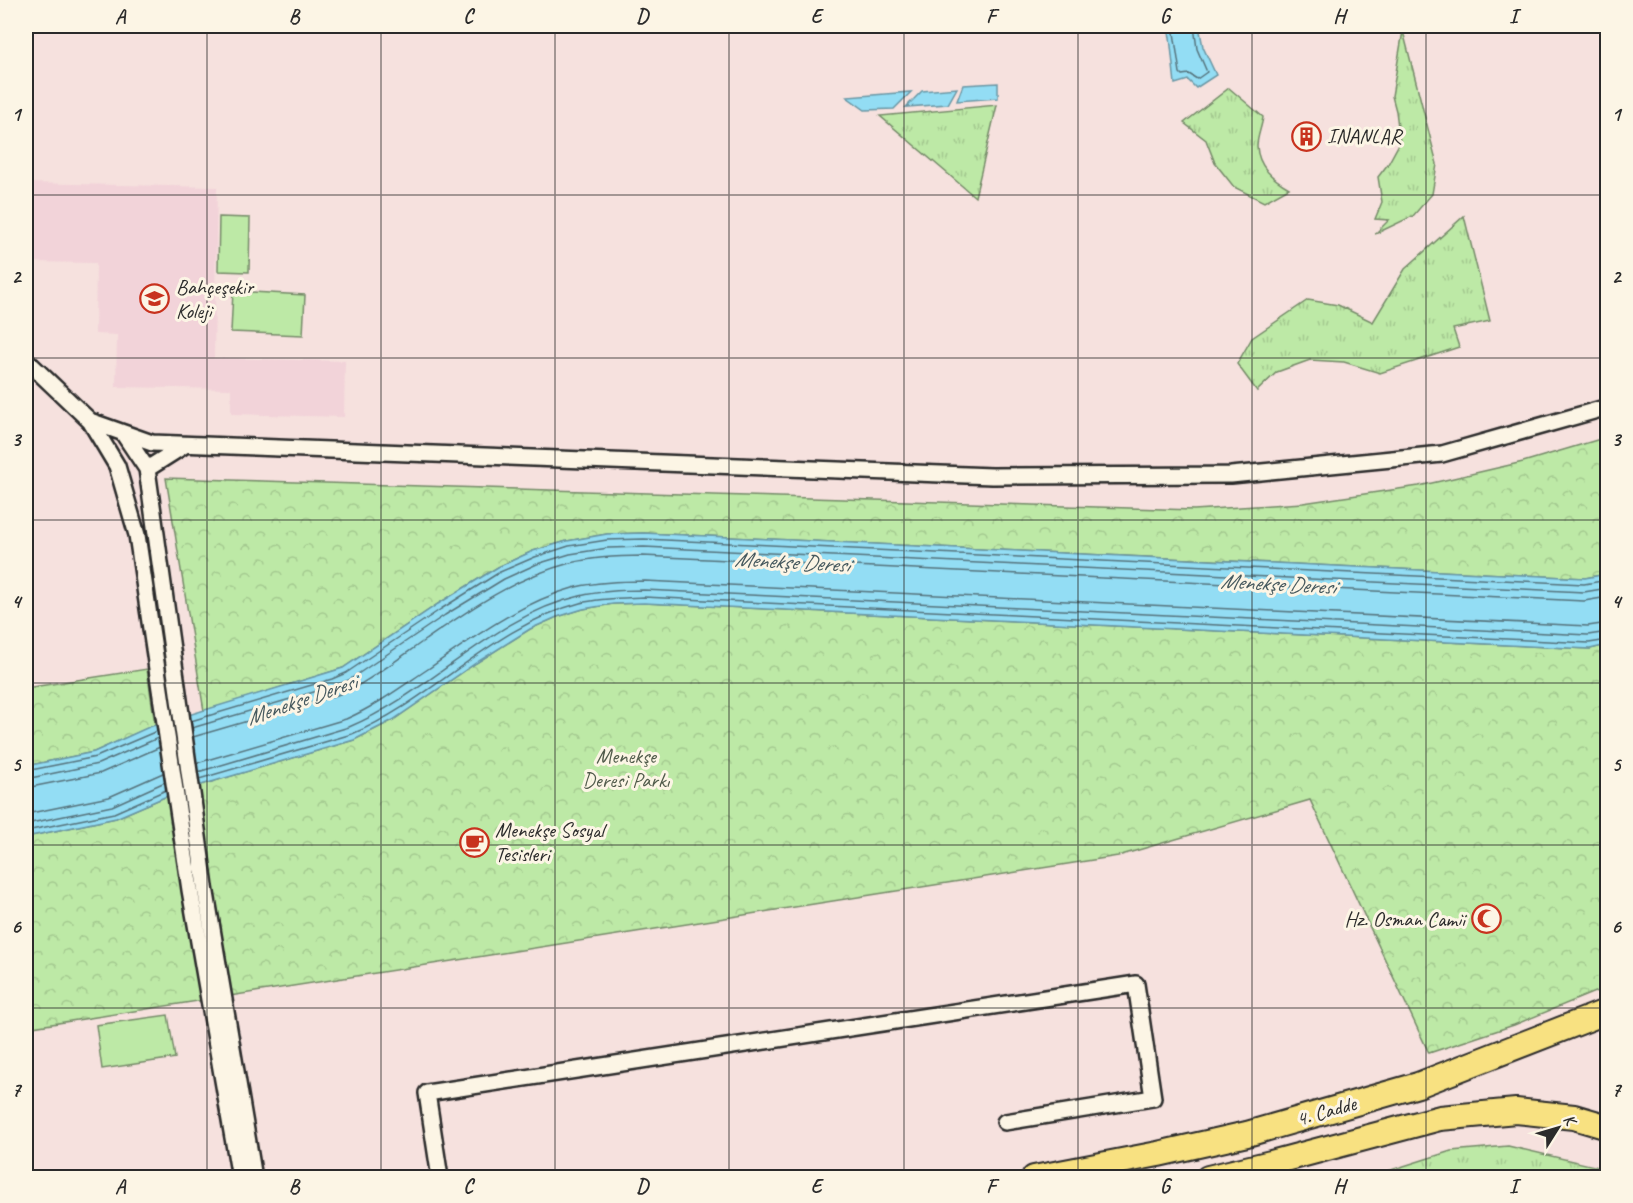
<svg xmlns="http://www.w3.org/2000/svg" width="1633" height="1203" viewBox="0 0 1633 1203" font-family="Caveat,sans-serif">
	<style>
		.built { fill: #f2d3d9 }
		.grass { fill: url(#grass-tufts); stroke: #748a68; stroke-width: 1.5 }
		.forest { fill: url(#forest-crowns); stroke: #748a68; stroke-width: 1.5 }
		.garden { fill: #bde9a6; stroke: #748a68; stroke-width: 1.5 }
		.water { fill: #93ddf4; stroke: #6996a4; stroke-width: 1.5 }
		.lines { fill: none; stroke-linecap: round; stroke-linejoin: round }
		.shore { stroke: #55727b; stroke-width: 1.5 }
		.street-casing { stroke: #2b2b2b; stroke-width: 20 }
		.primary-casing { stroke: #2b2b2b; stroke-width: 28 }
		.street { stroke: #fcf5e5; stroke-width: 15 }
		.primary { stroke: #f8e181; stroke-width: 24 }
		.grid { fill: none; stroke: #2b2b2b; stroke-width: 1.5; stroke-opacity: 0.55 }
		.labels { text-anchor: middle; stroke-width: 6; stroke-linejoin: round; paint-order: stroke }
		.poi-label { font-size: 21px; fill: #2b2b2b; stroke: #fcf5e5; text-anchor: start }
		.park-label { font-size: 21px; fill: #505a4a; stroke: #fcf5e5 }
		.street-label { font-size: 21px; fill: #2b2b2b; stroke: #fcf5e5 }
		.water-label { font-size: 22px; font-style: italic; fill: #45585d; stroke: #fcf5e5 }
		.neatline { fill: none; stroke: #2b2b2b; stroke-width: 2 }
		.grid-label { font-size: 20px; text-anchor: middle; font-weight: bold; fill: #2b2b2b }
	</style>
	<defs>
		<pattern id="grass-tufts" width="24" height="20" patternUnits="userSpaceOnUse" patternTransform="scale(1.5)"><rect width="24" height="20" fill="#bde9a6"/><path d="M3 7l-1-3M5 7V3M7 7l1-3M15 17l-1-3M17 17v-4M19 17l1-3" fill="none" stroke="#a3c88f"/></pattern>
		<pattern id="forest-crowns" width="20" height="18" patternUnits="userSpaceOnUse" patternTransform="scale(1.5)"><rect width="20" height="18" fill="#bde9a6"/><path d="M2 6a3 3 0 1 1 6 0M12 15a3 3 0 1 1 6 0" fill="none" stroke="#a3c88f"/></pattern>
	</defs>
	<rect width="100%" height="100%" fill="#f6e1de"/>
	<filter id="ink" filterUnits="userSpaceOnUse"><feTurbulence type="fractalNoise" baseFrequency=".0167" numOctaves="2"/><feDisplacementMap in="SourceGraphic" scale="12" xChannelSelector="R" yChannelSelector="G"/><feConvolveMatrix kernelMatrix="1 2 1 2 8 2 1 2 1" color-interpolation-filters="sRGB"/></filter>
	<g filter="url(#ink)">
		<path class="built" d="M26,183L217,187L214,358L345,361L344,417L231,414V389L116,387L117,335L95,334L96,263L26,262Z"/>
		<path class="grass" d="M1403,31L1437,164L1432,194L1413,216L1375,234L1389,220L1375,219L1382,202L1378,177L1388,164L1400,142L1396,111L1392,96Z
			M1229,88L1263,117C1262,126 1257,137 1257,146C1258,167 1273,179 1289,188L1264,202L1234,187L1215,163L1206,140L1184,123Z
			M997,105L975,197L880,116Z
			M1464,216L1490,321L1453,329L1459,347L1380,373L1344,362L1310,360L1277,372L1257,391L1237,364L1252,338L1308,300L1338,305L1373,322L1405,269Z
			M1508,1146L1607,1169V1177H1369L1451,1151Z"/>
		<path class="forest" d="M1607,437V574L1585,578L644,533L607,534L567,541L533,551L498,567L438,604L343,668L204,711L166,478L1194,510L1303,503L1419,486L1523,462Z
			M644,603L1590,649L1607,645V987L1514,1025L1429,1053L1310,800L1118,856L26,1028V837L116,818L174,793L354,740L393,720L476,663L530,629L557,617L583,609L613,604Z
			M147,669L155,725L94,752L26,766V688Z"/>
		<path class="garden" d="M219,217L250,218L249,272L218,271Z
			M233,291L305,295L303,335L231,332Z
			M168,1015L175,1058L102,1069L96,1025Z"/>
		<path class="water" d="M1167,26H1199L1203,47L1216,75L1196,88L1188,80L1175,84L1170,37Z
			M998,83V98L957,101L963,85Z
			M957,88L948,104L906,107L922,91Z
			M911,92L894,109L865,110L847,97Z
			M643,533L1585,578L1607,574V645L1590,649L644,603L613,604L583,609L557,617L530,629L476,663L393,720L354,740L174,793L116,818L26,837V766L94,752L149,727L343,668L438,604L498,567L533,551L567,541L607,534Z"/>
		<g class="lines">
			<path class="shore" d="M1173,26L1180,73L1182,75L1189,74L1197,79L1207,72L1197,49L1194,26
				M191,721L332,679L346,673L441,609L500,572L535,557L569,546L607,540L644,539L1584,584L1608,580
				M192,728L334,686L349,680L445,615L504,579L537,564L570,554L608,548L644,547L1584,592L1608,588
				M193,737L337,695L352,689C378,675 401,657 425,640C470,609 516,577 570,563C594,557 619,556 643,556L1584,601L1608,597
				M197,763L346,719C376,706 401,687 428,669C474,637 521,602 576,587C598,582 622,581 645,581L1588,626L1608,623
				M26,771L96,757L157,731
				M198,772L349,727C431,693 492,616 580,596C601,591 623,590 644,590L1588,635L1608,632
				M26,779L98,764L158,738
				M199,779L352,734C433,700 493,626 580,603C601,598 623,598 644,597L1589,643L1608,640
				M26,788L101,773L160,747
				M26,814L109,797L163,773
				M26,824L112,806L165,782
				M26,831L114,813L166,790"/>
			<defs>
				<path id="street" d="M26,360L90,421L152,443L992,476L1231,475L1442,454L1608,407
					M90,421L117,466L137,535L190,890L240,1178
					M123,433L147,469
					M185,445L147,469L205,887L254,1178
					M440,1178L427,1093L1136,984L1153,1098L1005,1122"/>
				<path id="primary" d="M1034,1178L1158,1154L1247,1134L1418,1085L1608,1011
					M1208,1178L1271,1163L1440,1118L1516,1111L1574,1117L1608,1127"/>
			</defs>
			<use href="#street" class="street-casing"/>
			<use href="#primary" class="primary-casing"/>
			<use href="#street" class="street"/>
			<use href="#primary" class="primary"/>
		</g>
	</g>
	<path class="grid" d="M207,26V1178M381,26V1178M555,26V1178M729,26V1178M904,26V1178M1078,26V1178M1252,26V1178M1426,26V1178M26,195H1608M26,358H1608M26,520H1608M26,683H1608M26,845H1608M26,1008H1608"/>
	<defs>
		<symbol id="building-ring" viewBox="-11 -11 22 22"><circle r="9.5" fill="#fcf5e5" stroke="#c8321e" stroke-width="1.5"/><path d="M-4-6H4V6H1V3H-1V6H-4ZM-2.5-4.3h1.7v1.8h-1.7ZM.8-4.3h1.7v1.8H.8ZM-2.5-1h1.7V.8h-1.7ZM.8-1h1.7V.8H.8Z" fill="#c8321e"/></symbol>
		<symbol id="school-ring" viewBox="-11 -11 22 22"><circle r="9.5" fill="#fcf5e5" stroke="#c8321e" stroke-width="1.5"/><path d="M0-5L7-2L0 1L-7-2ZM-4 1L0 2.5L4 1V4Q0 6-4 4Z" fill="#c8321e"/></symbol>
		<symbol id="cafe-ring" viewBox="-11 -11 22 22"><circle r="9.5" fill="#fcf5e5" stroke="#c8321e" stroke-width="1.5"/><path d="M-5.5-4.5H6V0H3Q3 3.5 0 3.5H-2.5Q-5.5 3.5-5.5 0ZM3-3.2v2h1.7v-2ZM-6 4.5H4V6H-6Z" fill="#c8321e"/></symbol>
		<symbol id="mosque-ring" viewBox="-11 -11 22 22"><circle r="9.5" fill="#fcf5e5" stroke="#c8321e" stroke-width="1.5"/><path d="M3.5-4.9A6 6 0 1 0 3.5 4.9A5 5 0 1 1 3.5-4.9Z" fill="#c8321e"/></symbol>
	</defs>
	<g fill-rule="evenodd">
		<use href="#building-ring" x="1290" y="120" width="33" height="33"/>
		<use href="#school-ring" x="138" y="282" width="33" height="33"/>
		<use href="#cafe-ring" x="458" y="826" width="33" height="33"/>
		<use href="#mosque-ring" x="1470" y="902" width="33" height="33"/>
	</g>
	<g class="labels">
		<g class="poi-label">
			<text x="1327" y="143">INANLAR</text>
			<text x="176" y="294">Bahçeşekir<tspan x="176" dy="24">Koleji</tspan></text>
			<text x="495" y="837">Menekşe Sosyal<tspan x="495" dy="24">Tesisleri</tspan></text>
			<text x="1465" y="926" text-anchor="end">Hz. Osman Camii</text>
		</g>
		<g class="park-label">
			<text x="626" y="763">Menekşe<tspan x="626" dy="24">Deresi Parkı</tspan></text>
		</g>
		<g class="street-label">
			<text transform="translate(1326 1111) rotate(-16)" y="7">4. Cadde</text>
		</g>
		<g class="water-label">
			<text transform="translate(792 561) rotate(3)" y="8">Menekşe Deresi</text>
			<text transform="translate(1278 583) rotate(3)" y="8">Menekşe Deresi</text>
			<text transform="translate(301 699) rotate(-19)" y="8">Menekşe Deresi</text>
		</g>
	</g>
	<rect width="1633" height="1203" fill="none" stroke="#fcf5e5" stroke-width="66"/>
	<g transform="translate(1558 1128) rotate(53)" stroke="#fcf5e5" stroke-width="4.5" paint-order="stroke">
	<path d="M0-4.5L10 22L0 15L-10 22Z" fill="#2b2b2b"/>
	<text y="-9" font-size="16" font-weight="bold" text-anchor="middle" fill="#2b2b2b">K</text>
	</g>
	<rect x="33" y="33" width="1567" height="1137" class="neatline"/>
	<g class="grid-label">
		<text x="120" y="23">A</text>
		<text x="294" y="23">B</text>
		<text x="468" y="23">C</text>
		<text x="642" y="23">D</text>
		<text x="816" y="23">E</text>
		<text x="991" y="23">F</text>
		<text x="1165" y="23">G</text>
		<text x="1339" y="23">H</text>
		<text x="1513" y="23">I</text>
		<text x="16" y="121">1</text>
		<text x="1616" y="121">1</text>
		<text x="16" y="283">2</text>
		<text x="1616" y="283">2</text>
		<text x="16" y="446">3</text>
		<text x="1616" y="446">3</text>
		<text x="16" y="608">4</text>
		<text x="1616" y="608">4</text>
		<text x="16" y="771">5</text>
		<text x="1616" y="771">5</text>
		<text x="16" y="933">6</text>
		<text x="1616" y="933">6</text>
		<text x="16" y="1096">7</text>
		<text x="1616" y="1096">7</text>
		<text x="120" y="1193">A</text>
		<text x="294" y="1193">B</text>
		<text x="468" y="1193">C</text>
		<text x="642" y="1193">D</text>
		<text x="816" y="1193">E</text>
		<text x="991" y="1193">F</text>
		<text x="1165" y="1193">G</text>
		<text x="1339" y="1193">H</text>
		<text x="1513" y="1193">I</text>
	</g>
</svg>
